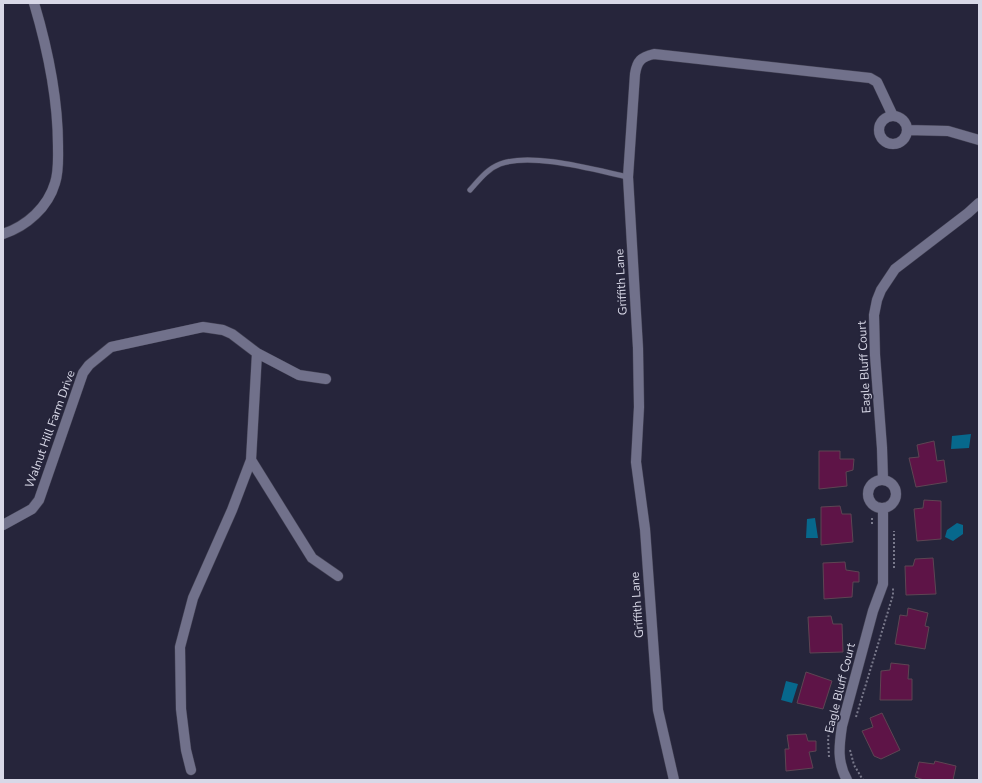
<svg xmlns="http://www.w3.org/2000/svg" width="982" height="783" viewBox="0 0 982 783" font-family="'Nunito Sans',sans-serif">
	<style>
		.water { fill: #07688c }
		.building { fill: #5e1447; stroke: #5d4553 }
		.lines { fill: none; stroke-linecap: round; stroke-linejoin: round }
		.service-casing { stroke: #434254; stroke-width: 6 }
		.minor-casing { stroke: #434254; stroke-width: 11 }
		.path { stroke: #79798b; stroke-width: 2; stroke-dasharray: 2 2; stroke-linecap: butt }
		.service { stroke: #71718b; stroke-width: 5 }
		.minor { stroke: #71718b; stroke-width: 10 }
		.labels { text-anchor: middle; stroke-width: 3.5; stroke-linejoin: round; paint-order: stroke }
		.street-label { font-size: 12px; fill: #d8d8e7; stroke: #26253b }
	</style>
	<rect width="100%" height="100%" fill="#26253b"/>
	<path class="water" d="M971,434L969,448L951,449L952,436Z
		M815,518L818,538H806L807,519Z
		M957,523L963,525V534L953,541L945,537L947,530Z
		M786,681L798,684L792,703L781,700Z"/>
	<path class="building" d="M934,441L937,461L944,460L947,482L916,487L909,458L919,457L917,445Z
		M819,451H840V459H854L853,470L846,472L847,486L819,489Z
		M924,500L941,501V539L917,541L914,509L923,508Z
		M840,506L842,514H851L853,542L821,545V507Z
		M933,558L936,594L906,595L905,566H913L915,559Z
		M845,562L846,570L859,572V582H853L852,597L824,599L823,563Z
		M908,608L928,613L925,626L929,627L925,649L895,644L900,615L907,616Z
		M831,616L833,624H842L843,652L810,653L808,617Z
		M891,663L909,665L908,679H912V700H880L881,671L890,670Z
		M806,672L832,681L823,709L797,703Z
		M882,713L900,750L881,759L874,756L862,731L873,727L870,718Z
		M806,734L808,741H816V751L809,752L813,768L786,771L785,749H789L787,735Z
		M935,761L956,766L953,780H924L915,777L919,762L934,764Z"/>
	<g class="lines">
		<defs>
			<path id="service" d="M470,190C479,180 487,169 500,164C532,152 595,170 628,177"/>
			<path id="minor" d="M879 130a14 14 0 1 1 28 0a14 14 0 1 1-28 0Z
				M907,130L948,131L979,140
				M3,234C27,226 48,207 55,183C59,171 58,158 58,146C58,98 48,50 34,3
				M251,460L312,558L338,576
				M868 494a14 14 0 1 1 28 0a14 14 0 1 1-28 0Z
				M883,480L882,448L875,355L874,315L877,300L881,290L895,269L968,213L979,203
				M3,525L32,509L39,500L83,373L89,365L111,347L203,327L223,330L232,334L257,353L299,375L326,379
				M191,770L186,750L181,709L180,647L193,598L232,510L251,460L257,353
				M674,780L658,710L645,529L636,462L639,407L638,348L628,177L635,74C637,61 641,57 654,54L870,78L877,82L893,116
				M847,780C837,762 839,746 842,726L873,611L883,584V508"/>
		</defs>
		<use href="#service" class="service-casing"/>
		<use href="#minor" class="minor-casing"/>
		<path class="path" d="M872,518V525
			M894,568V531
			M856,717L893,595V587
			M850,750L854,765L863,780
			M829,757L828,738L837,704"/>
		<use href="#service" class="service"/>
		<use href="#minor" class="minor"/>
	</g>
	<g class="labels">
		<g class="street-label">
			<text transform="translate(621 282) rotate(-93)" y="4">Griffith Lane</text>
			<text transform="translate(864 367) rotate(-93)" y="4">Eagle Bluff Court</text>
			<text transform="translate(50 429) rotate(-70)" y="4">Walnut Hill Farm Drive</text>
			<text transform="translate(637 605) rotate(-94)" y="4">Griffith Lane</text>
			<text transform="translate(840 688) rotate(-76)" y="4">Eagle Bluff Court</text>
		</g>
	</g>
	<rect width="982" height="783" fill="none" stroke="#d8d8e7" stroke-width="8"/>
</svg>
